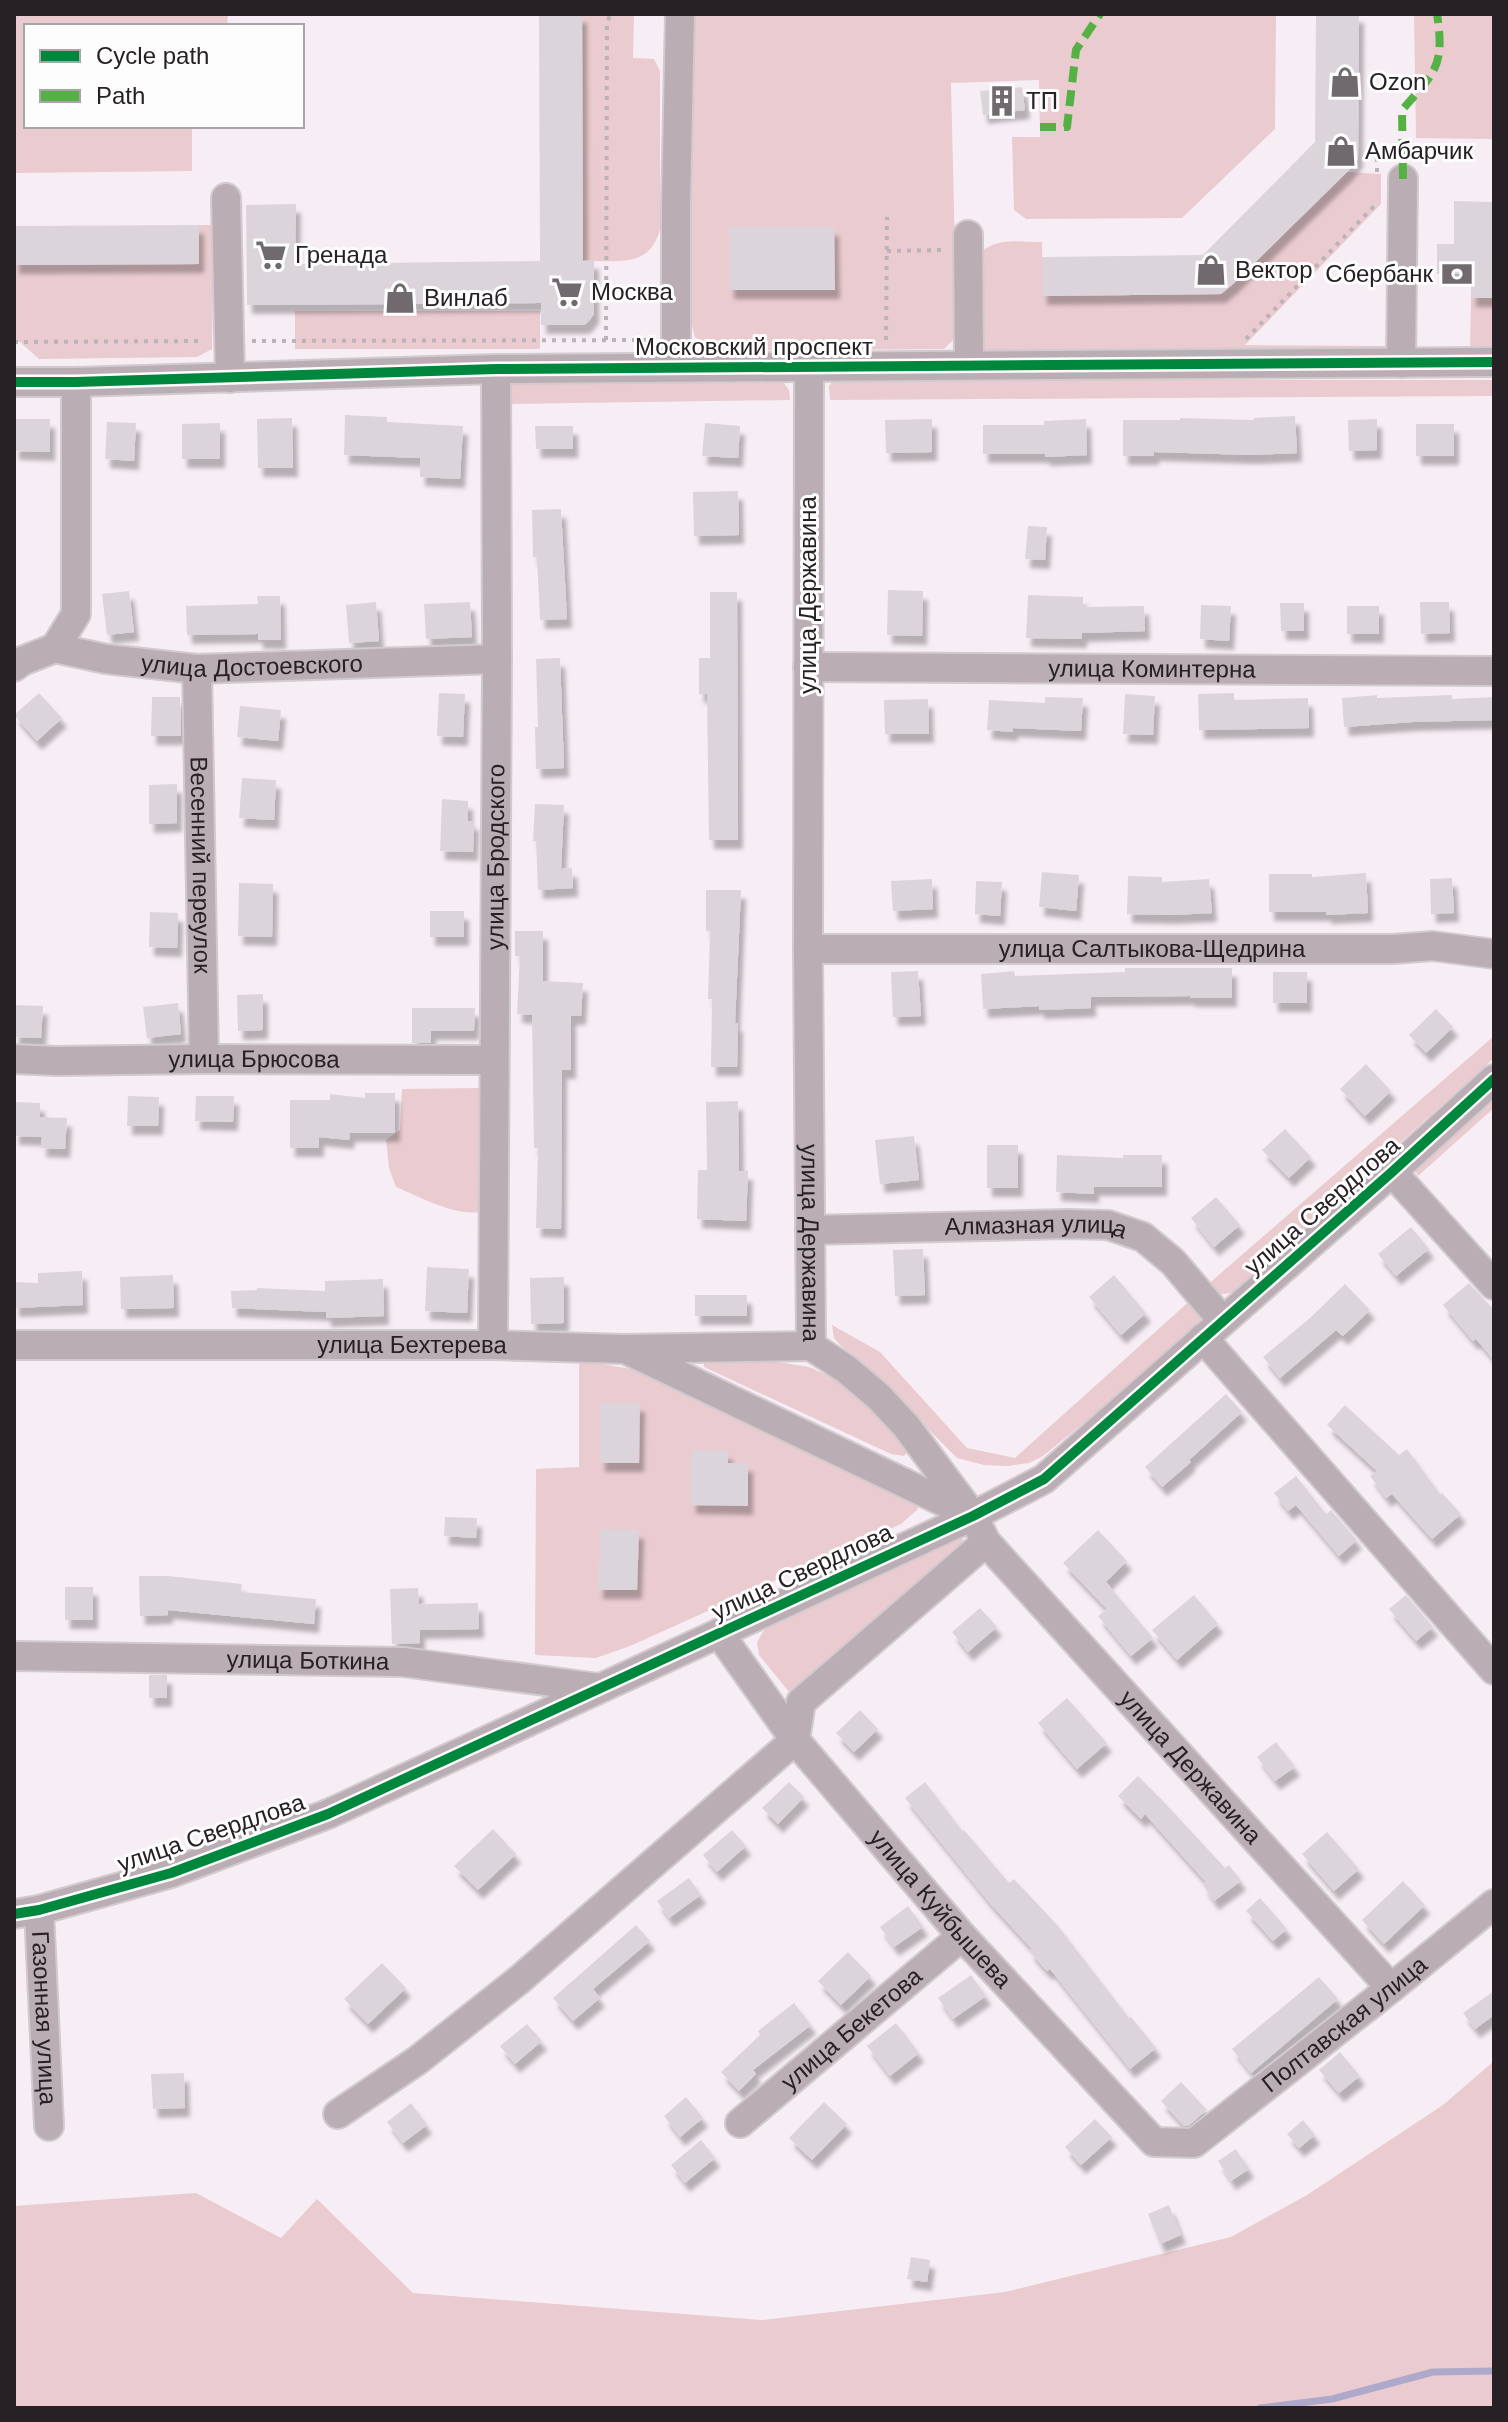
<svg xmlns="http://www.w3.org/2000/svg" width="1508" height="2422" viewBox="0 0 1508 2422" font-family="Helvetica,sans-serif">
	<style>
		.green { fill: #eacbcf }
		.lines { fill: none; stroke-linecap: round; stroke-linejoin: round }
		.stream { stroke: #aea9cb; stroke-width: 7 }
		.building { fill: #dbd5db; filter: url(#shadow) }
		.minor-casing { stroke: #d1cacf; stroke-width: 32 }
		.path { stroke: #bcb2b9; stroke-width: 4; stroke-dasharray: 4 6; stroke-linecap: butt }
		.minor { stroke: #bbadb4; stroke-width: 28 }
		.quiet { stroke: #56b145; stroke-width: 8; stroke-dasharray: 16 8; stroke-linecap: butt }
		.cycleway-casing { stroke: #fdfdfd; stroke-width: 15 }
		.cycleway { stroke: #00873e; stroke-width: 10 }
		.labels { text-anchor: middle; stroke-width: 6; stroke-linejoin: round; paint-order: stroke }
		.poi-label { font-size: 24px; fill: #272126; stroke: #fdfdfd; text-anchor: start }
		.street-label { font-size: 24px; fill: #272126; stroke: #fdfdfd }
	</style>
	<defs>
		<filter id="shadow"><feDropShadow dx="5" dy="9" stdDeviation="2" flood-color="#0004"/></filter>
	</defs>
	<rect width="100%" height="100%" fill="#f7eef5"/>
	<path class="green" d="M14,14H228L227,26H26V126H192V171L14,173Z
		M582,14H634L633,58L654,59L660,71V229C650,269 617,260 583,261Z
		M692,14H1276L1275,129L1182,218L1026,219L1014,210L1012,137H1040L1039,80L951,83L957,336L944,349L714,351L695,337L688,310Z
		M1414,14H1494V139L1416,138Z
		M1347,172L1381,174V204L1245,345L1394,346L1388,353H987L980,344L978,256C993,236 1019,242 1042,242L1043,296L1221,294L1233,284Z
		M199,225H213L212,349L197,357L39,359L20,342H14V265L199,264Z
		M1471,298H1494V349L1470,350Z
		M295,311H540V349H295Z
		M834,380H1494V396L830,400L829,386Z
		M508,381L784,383L789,390L790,400L504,404Z
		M1494,1036V1058L1233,1292C1222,1296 1216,1294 1206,1286Z
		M1494,1087V1108L1418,1176L1412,1164Z
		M482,1088L480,1212C454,1216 420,1197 396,1187L389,1168L386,1140L400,1130L402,1089Z
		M1193,1298L1203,1312L1199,1322L1104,1406L1043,1456L1029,1463L1008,1466L984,1465L957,1458L862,1362L841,1346L834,1338L832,1325L880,1352L967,1448L1015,1458Z
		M747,1357L809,1367L843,1382L888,1419L909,1450L904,1456L891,1454L704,1367V1359Z
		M579,1360L631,1369L910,1491L917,1500L918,1509L901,1524L630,1646L596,1658L535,1655L536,1469L579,1467Z
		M959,1537L966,1542L963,1548L790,1693L759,1655L757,1642L764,1630L780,1620Z
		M1494,2061V2408H14V2206L196,2193L281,2238L317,2199L413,2293L761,2320L1005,2292L1231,2237L1307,2195L1443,2105Z"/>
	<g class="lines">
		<path class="stream" d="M1260,2408L1332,2399L1433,2372L1494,2371"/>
	</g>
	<path class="building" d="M539,14H582L583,261L594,260V314L588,322L584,325H541V303L247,305L246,205L296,204L295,264L540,261Z
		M1316,14H1359L1358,159L1347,172L1233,284L1221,294L1042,296V257L1203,255L1315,142Z
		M1022,87L1025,110L983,115L980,91Z
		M1454,201L1494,202V298H1471V274H1437V244H1454Z
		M199,225V264L14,265V226Z
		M729,227H834L835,290H729Z
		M345,415L387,417V422L463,426L460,479L420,477V458L344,455Z
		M1295,416L1297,453L1252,455L1154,452V456H1123V420H1180V418L1254,420V418Z
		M292,418L293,468H258L257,419Z
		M14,419H50V452L14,451Z
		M932,419V452L886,453L885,420Z
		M1086,419L1087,455L1045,457V454H983V425H1044V421Z
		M1377,419V450L1349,451L1348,420Z
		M107,422L136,423L134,461L105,459Z
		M220,423V459H182V424Z
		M705,423L740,426L738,458L702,456Z
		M1416,424H1454V456H1416Z
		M535,426H573V449H536Z
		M738,491L739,535L694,536L693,492Z
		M561,509L567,619L540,620L537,557H533L532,510Z
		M1028,526L1047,527L1045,560L1025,559Z
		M888,590L923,591L922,636L887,635Z
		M129,591L134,632L107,635L102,594Z
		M710,592H737L738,840H709L707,694H699V658H710Z
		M1028,595L1083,597V607L1144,606L1145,631L1082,633V639L1026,638Z
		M257,596H280L281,640H258V634L187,635L186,606L258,604Z
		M376,602L379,641L349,643L346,605Z
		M470,602L472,637L426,639L424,604Z
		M1420,602H1449L1450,633L1421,634Z
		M1280,603H1304V631H1281Z
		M1201,605L1231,606L1229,641L1200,639Z
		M1347,606H1379V634H1347Z
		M560,658L564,768L536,769L535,727H538L536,659Z
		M39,693L62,718L37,741L14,715Z
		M439,693L465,694L463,737L437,736Z
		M1234,693V700L1308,698L1309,728L1199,730L1198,694Z
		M1125,694L1155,696L1153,735L1123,734Z
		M1377,695V698L1452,695V699L1494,697V720L1412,722L1344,727L1342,698Z
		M152,697H180L181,736H151Z
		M1045,697L1083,698L1081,731L1013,728V732L987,730L989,700L1045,703Z
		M928,699L929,734H885L884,700Z
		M240,706L281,710L278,741L237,737Z
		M242,778L276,780L274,820L239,818Z
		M177,784V823L149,824V785Z
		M442,799L468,801V821H474L473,852L440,851Z
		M535,804L564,805L561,869L572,868L573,888L538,890L536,841H533Z
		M1042,872L1079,875L1076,911L1039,907Z
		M1366,873L1368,913L1326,915V912H1269V874H1312V877Z
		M1128,876L1162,877V882L1209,879L1212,913L1172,915L1127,914Z
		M1452,878L1454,913L1431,914L1430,879Z
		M932,879L933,909L893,911L891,881Z
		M976,881L1002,882L1000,916L975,914Z
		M239,883L273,884L272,937L238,936Z
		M706,890H741L735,1023H738L737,1067H711L712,999H708L710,931H706Z
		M430,911H464V937H430Z
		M150,912L178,913L177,948L149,947Z
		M515,931H543V981L583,983L581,1016H571V1070H562L561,1229L536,1228L538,1148H534L532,1015L517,1014L520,956H515Z
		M1125,968H1232V998H1190V996L1091,997V1008L1039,1010V1006L983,1009L981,974L1014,971L1015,976L1125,972Z
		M918,971L921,1016L893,1017L891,972Z
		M1273,972H1307V1003H1273Z
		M263,994V1030L238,1031L237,995Z
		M178,1003L181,1034L147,1038L143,1007Z
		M14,1005L43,1006L41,1038L14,1037Z
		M412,1008H475L474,1031H431V1043H412Z
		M1436,1009L1453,1027L1426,1053L1409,1035Z
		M1366,1064L1391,1091L1365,1116L1340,1089Z
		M365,1093H395V1133H350L349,1140L319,1137V1148H290V1100H330V1094L365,1098Z
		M128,1096L159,1097L158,1126H127Z
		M196,1096H234L233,1122L195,1121Z
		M738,1101L739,1171H748L746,1221L697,1219L698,1170H707L706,1102Z
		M14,1102L40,1103V1117L67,1118L65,1149L41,1148L42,1137L14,1136Z
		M1285,1129L1311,1157L1289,1178L1262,1150Z
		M914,1136L919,1180L880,1184L875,1140Z
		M987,1145H1018V1188H987Z
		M1057,1155L1123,1158V1155H1162V1187H1094V1194L1056,1192Z
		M1216,1197L1240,1225L1214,1247L1191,1218Z
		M1411,1227L1429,1249L1396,1276L1378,1254Z
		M923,1249L925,1295L895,1296L893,1250Z
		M427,1267L469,1269L467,1313L425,1311Z
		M82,1271L83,1305L14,1308V1282L38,1283V1273Z
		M173,1275L174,1308L121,1309L120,1277Z
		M1114,1275L1146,1313L1121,1335L1089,1297Z
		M564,1277V1323L531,1324L530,1278Z
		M383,1279L384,1316L326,1318V1312L232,1308L231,1291L257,1290V1288L325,1291V1281Z
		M1469,1283L1494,1310V1360L1476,1339L1473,1341L1443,1305Z
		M1345,1284L1370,1310L1343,1336L1336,1330L1280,1378L1263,1357L1310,1318Z
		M695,1295H747V1316H695Z
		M1226,1394L1242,1412L1189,1460L1191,1462L1162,1487L1145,1467Z
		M600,1403H640L639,1463H600Z
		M1345,1405L1399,1455L1407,1449L1440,1494L1442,1493L1461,1514L1432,1539L1392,1494L1386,1498L1370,1476L1377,1471L1327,1425Z
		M691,1450L728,1451V1463H748V1506L691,1505Z
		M1296,1476L1326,1514L1331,1510L1357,1540L1339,1556L1296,1505L1288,1511L1274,1493Z
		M445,1517L477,1518L476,1538L444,1536Z
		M600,1529L639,1530L637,1590H598Z
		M1098,1530L1127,1561L1106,1582L1153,1638L1131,1656L1098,1616L1107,1609L1063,1563Z
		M139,1576H168L242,1584L241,1592L316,1599L314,1624L168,1610V1615L140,1616Z
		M65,1587H93V1620H65Z
		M418,1588L419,1604L478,1603L479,1629L420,1630V1643L392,1644L390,1589Z
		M1194,1595L1218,1624L1177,1660L1152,1630Z
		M1406,1595L1433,1627L1416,1641L1389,1609Z
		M980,1608L997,1627L968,1652L952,1632Z
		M149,1675H167V1698H149Z
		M1067,1698L1107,1743L1077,1769L1038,1723Z
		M860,1710L878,1729L854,1752L836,1733Z
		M1276,1742L1295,1767L1275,1781L1257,1757Z
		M1138,1776L1163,1801L1225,1868L1229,1865L1241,1881L1214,1901L1203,1885L1206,1882L1145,1814L1141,1819L1118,1796Z
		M789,1782L804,1797L778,1824L762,1808Z
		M925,1782L963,1832L964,1830L1009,1883L1014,1879L1058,1926L1129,2018L1131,2017L1156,2048L1130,2069L1050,1969L1047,1971L1029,1951L1032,1949L989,1902L905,1798Z
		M493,1829L516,1854L478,1890L454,1866Z
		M732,1830L746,1846L717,1872L703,1855Z
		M1327,1832L1359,1869L1334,1891L1302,1854Z
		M689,1878L701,1895L669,1918L657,1901Z
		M1403,1881L1425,1905L1384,1944L1362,1920Z
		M1260,1898L1287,1929L1273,1941L1246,1911Z
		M908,1906L923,1927L894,1947L880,1927Z
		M636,1925L650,1941L593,1989L600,1998L573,2021L553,1998Z
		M848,1952L871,1976L841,2005L818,1981Z
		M382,1963L406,1988L368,2024L344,1999Z
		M971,1975L986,1996L953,2019L938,1998Z
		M1319,1977L1338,1999L1251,2073L1232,2049Z
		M1494,1991V2015L1475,2029L1463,2013Z
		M794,2003L811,2025L753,2070L756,2074L739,2091L721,2072L760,2035L758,2031Z
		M896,2023L919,2053L890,2076L867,2046Z
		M527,2024L542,2041L515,2064L500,2046Z
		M1340,2052L1360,2076L1339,2093L1319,2070Z
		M184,2073L185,2108L153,2109L151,2074Z
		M1181,2082L1207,2110L1188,2126H1184L1161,2101Z
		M686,2097L703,2118L680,2137L664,2116Z
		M824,2102L847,2124L812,2160L789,2138Z
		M411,2103L427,2125L403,2143L387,2122Z
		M1095,2119L1112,2137L1081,2165L1065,2147Z
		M1303,2120L1315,2135L1299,2148L1287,2134Z
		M701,2140L715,2158L685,2183L671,2165Z
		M1236,2149L1249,2169L1231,2181L1218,2161Z
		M1169,2205L1181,2235L1160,2244L1148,2214Z
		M911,2257L930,2260L927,2282L907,2279Z"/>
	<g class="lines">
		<defs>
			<g id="minor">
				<path d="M226,198L230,378"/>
				<path d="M968,235L969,365"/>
				<path d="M1401,363L1403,179"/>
				<path d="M676,367V205L680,14"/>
				<path id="s1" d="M809,367L808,949L811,1346"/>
				<path d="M14,382H76L496,369L1494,362"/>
				<path d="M55,648L76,614V382"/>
				<path id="s2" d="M14,667L22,661L55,648L106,659L197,669L497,659"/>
				<path id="s3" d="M808,667L1494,671"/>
				<path id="s4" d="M197,669L204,1059"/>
				<path id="s5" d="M808,949H1393L1433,946L1494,954"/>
				<path id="s6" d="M14,1059L56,1061L204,1059L494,1060"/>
				<path d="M1392,1172L1494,1285"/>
				<path id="s7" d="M810,1230L1067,1224L1108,1225L1143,1237L1173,1262L1222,1320"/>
				<path d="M1203,1338L1494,1670"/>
				<path id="s8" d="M14,1345H493L624,1349L811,1346"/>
				<path id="s9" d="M493,1345L497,659L496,369"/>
				<path id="s10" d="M811,1346L846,1369L879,1397L906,1426L973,1516L986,1542L1391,1988"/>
				<path d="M631,1352L969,1514"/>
				<path id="s11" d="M719,1633L795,1740L962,1936L1154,2142L1194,2143L1391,1988L1494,1904"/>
				<path id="s12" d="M14,1656L403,1662L598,1688"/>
				<path id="s13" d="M39,1910L49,2126"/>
				<path d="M14,1914L39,1910L171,1873L328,1814L973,1516L1044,1479L1392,1172L1494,1079"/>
				<path d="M338,2114L418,2060L519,1980L795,1740L801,1702L986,1542"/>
				<path id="s14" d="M740,2123L962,1936"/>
			</g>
		</defs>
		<use href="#minor" class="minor-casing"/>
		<path class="path" d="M1377,172V150
			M887,251L944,250
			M1246,339L1376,204
			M606,340L607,25L610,14
			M886,340L887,217
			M252,341L652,340
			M14,342L204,341"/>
		<use href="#minor" class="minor"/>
		<path class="quiet" d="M1040,127H1067L1076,50L1100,14
			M1403,179L1402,110C1435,72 1445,67 1437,14"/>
		<defs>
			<path id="cycleway" d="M14,382H76L496,369L1494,362
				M14,1914L39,1910L171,1873L328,1814L973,1516L1044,1479L1392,1172L1494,1079"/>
		</defs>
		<use href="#cycleway" class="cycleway-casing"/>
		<use href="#cycleway" class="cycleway"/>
	</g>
	<defs>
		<symbol id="shop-bare" viewBox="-9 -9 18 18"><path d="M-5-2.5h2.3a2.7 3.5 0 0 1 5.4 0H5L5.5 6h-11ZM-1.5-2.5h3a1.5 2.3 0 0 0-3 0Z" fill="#70696e" stroke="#fdfdfd" stroke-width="2.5" paint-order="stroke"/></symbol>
		<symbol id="building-bare" viewBox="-9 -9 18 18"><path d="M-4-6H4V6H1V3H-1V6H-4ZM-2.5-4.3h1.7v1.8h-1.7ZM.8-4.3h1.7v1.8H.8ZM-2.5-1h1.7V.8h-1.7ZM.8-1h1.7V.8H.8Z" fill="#70696e" stroke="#fdfdfd" stroke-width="2.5" paint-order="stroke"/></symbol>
		<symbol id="supermarket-bare" viewBox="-9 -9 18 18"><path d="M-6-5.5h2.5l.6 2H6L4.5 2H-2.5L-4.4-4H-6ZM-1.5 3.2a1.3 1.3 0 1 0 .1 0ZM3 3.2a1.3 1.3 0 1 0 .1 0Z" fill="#70696e" stroke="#fdfdfd" stroke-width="2.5" paint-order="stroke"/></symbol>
		<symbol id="bank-bare" viewBox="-9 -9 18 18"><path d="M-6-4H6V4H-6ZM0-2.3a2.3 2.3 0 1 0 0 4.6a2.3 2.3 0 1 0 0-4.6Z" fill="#70696e" stroke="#fdfdfd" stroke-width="2.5" paint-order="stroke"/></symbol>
	</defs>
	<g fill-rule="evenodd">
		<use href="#shop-bare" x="1323" y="60" width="44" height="44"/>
		<use href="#building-bare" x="980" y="79" width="44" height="44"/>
		<use href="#shop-bare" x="1319" y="129" width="44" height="44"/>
		<use href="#supermarket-bare" x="249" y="233" width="44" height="44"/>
		<use href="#shop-bare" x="1189" y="248" width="44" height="44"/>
		<use href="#bank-bare" x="1435" y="252" width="44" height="44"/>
		<use href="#supermarket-bare" x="545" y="270" width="44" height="44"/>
		<use href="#shop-bare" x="378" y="276" width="44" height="44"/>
	</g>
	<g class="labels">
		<g class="poi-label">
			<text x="1369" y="90">Ozon</text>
			<text x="1026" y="109">ТП</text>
			<text x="1365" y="159">Амбарчик</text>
			<text x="295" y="263">Гренада</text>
			<text x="1235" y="278">Вектор</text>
			<text x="1433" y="282" text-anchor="end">Сбербанк</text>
			<text x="591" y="300">Москва</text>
			<text x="424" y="306">Винлаб</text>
		</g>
		<g class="street-label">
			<text x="754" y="355">Московский проспект</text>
			<text transform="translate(808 595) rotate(-90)" y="8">улица Державина</text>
			<text dy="8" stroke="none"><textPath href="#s2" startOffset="244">улица Достоевского</textPath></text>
			<text dy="8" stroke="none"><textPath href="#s3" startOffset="344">улица Коминтерна</textPath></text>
			<text dy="8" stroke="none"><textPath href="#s9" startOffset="488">улица Бродского</textPath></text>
			<text dy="8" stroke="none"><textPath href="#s4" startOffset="196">Весенний переулок</textPath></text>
			<text dy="8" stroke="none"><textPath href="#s5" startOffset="344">улица Салтыкова-Щедрина</textPath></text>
			<text dy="8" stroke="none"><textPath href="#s6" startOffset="240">улица Брюсова</textPath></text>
			<text transform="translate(1322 1206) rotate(-41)" y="8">улица Свердлова</text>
			<text dy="8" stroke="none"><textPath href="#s7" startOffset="226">Алмазная улица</textPath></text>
			<text dy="8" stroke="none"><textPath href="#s1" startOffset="876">улица Державина</textPath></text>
			<text dy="8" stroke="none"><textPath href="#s8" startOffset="398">улица Бехтерева</textPath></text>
			<text transform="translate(802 1572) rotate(-25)" y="8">улица Свердлова</text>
			<text dy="8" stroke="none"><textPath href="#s12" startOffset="294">улица Боткина</textPath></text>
			<text dy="8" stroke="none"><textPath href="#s10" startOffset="570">улица Державина</textPath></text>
			<text transform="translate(211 1833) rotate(-19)" y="8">улица Свердлова</text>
			<text dy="8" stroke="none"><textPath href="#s11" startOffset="354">улица Куйбышева</textPath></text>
			<text dy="8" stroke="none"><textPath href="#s13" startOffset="108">Газонная улица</textPath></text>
			<text dy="8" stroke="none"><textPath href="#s11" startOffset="902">Полтавская улица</textPath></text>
			<text dy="8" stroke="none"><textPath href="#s14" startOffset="146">улица Бекетова</textPath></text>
		</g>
	</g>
	<rect width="1508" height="2422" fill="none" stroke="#272126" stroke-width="32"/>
	<rect x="24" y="24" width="280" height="104" fill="#fdfdfd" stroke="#a7a5a7" stroke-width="2"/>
	<rect x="40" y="50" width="40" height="12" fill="#00873e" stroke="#a7a5a7" stroke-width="2"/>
	<text x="96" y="64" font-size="24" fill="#272126">Cycle path</text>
	<rect x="40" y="90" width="40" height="12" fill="#56b145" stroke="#a7a5a7" stroke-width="2"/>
	<text x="96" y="104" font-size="24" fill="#272126">Path</text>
</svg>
